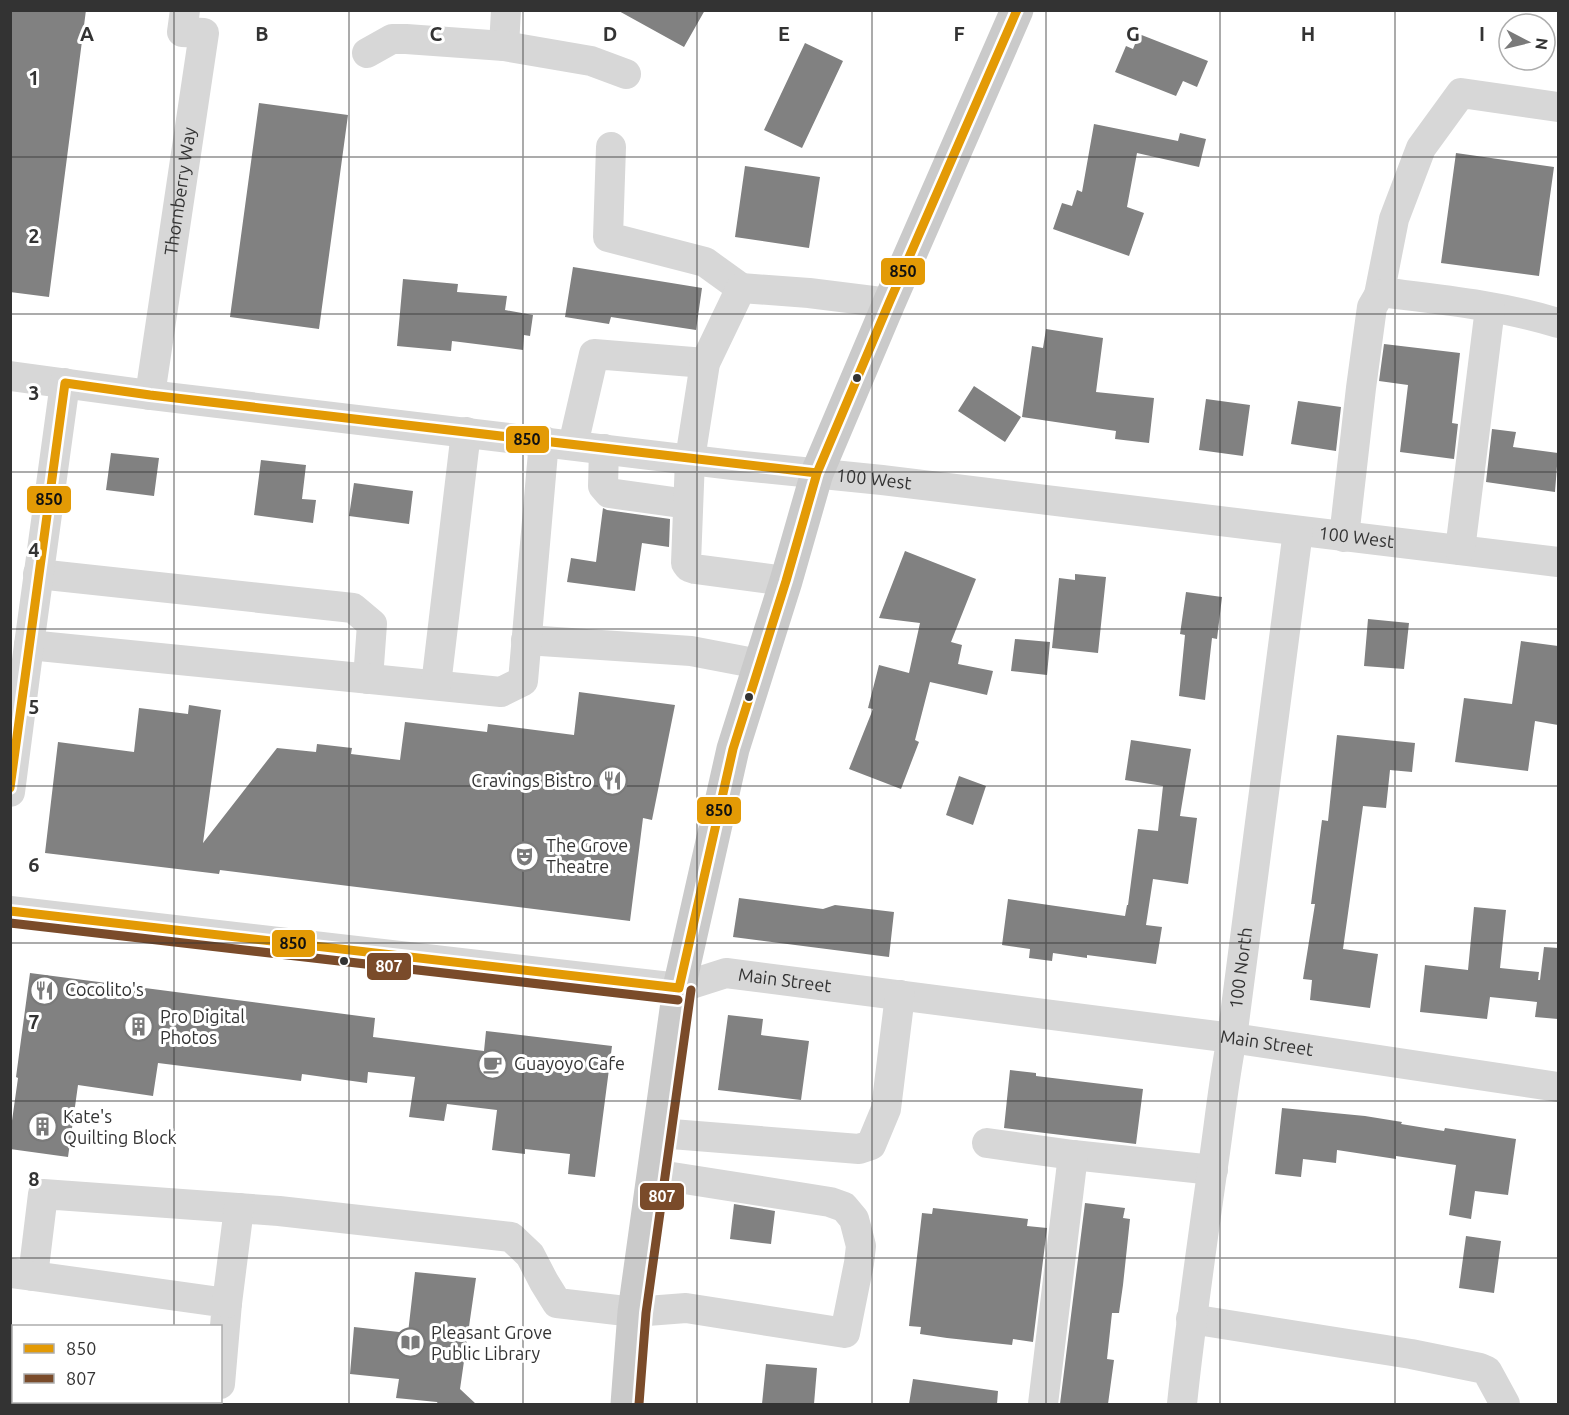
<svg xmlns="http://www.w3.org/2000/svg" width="1569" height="1415" viewBox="0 0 1569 1415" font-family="Ubuntu,sans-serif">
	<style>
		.building { fill: #818181 }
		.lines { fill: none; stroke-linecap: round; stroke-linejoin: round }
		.minor { stroke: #d7d7d7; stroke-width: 30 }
		.major { stroke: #cacaca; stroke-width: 33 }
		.bus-1-casing { stroke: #fff; stroke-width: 14 }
		.bus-2-casing { stroke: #fff; stroke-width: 14 }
		.bus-1 { stroke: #e39a05; stroke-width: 9 }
		.bus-2 { stroke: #7a4b2a; stroke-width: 9 }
		.grid { fill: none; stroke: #333; stroke-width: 1.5; stroke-opacity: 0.55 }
		.bus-dot { fill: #333; stroke: #fff; stroke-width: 2 }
		.labels { text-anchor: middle; stroke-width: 6; stroke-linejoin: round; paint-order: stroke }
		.street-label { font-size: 18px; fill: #333; stroke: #fff }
		.poi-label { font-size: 18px; fill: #333; stroke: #fff; text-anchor: start }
		.grid-label { font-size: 20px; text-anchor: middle; font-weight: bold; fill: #333; stroke: #fff; stroke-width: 6; stroke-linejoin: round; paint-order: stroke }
		.line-badge { stroke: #fff; stroke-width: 2 }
		.badge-label { font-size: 16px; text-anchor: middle; font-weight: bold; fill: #fff }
		.pale-badge-label { font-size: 16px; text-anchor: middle; font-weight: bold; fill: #111 }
	</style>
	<rect width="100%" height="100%" fill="#fff"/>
	<path class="building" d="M10,10H86L49,297L10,292Z
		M617,10H705L684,47Z
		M1139,34L1208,61L1197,87L1183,81L1176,96L1115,72L1126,46L1133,49Z
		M805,43L843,61L802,148L764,130Z
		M259,103L348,115L319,329L230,317Z
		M1094,124L1178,141L1180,133L1206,139L1199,167L1137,153L1127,207L1144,213L1129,256L1053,229L1062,203L1072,206L1077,190L1082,192Z
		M1456,153L1554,167L1539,276L1441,263Z
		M745,166L820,177L809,248L735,237Z
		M573,267L702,288L696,330L611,317L609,324L565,317Z
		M403,279L458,284L457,292L507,296L505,310L533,315L530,336L524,335L523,350L452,341L451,351L397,346Z
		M1046,329L1103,338L1096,392L1154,398L1149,443L1115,439L1116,431L1022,417L1032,346L1043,348Z
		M1384,344L1460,353L1452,423L1458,424L1454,459L1400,452L1408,385L1379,381Z
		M974,386L1021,417L1005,442L958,411Z
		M1206,399L1250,405L1243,456L1199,450Z
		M1298,401L1341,407L1336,451L1291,444Z
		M1492,429L1516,432L1513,447L1558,453L1555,492L1486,482Z
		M111,453L159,458L154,496L106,490Z
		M261,460L306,465L302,499L316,500L313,523L254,515Z
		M354,483L413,491L409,524L349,516Z
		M603,508L607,510L670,519L669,547L642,543L635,591L567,582L571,558L596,562Z
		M905,551L976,579L951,642L962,645L958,664L993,671L987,695L930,682L915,740L919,742L901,789L849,769L873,709L868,708L879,665L909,673L920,623L879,618Z
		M1075,574L1106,577L1098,653L1052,648L1059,578L1075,580Z
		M1186,592L1222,597L1217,639L1212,638L1205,700L1179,696L1185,635L1180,634Z
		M1368,619L1409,623L1404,669L1364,666Z
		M1015,639L1050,642L1047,675L1011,671Z
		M1521,641L1558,646V725L1535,721L1528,771L1455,762L1464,698L1512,704Z
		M579,692L675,705L652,820L643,818L630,921L220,870L219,874L45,853L58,742L134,752L139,708L188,714L189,705L221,710L203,843L277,748L316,752L317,744L352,748L351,754L400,760L405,722L487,732L488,724L574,735Z
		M1337,735L1415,743L1412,772L1390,770L1386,808L1363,806L1343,949L1378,954L1370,1008L1310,1000L1312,980L1303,979L1315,904H1311L1322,820L1328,821Z
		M1131,740L1191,749L1180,816L1197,818L1188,884L1153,879L1146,925L1162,927L1156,964L1087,955V958L1053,953L1052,961L1029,958L1030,949L1002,945L1008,899L1125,916L1127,905H1128L1138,829L1158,831L1163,786L1125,780Z
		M959,776L986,786L973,825L946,815Z
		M739,898L823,909L835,905L894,912L889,957L733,937Z
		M1474,907L1506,910L1500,968L1539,972L1538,980H1540L1544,947L1558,948V1019L1535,1017L1537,1002L1490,997L1487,1019L1420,1012L1425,965L1468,970Z
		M30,973L375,1018L373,1037L484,1051L486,1031L612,1046L595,1177L568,1174L570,1154L525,1149V1154L492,1150L497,1110L447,1104L444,1121L409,1117L415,1077L368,1072L367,1083L302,1074L301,1081L158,1063L153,1096L78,1085L68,1157L10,1149V1135L18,1078L16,1077Z
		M728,1015L763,1019L761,1035L809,1041L801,1100L718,1090Z
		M1010,1070L1036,1073V1076L1143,1089L1136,1144L1004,1128Z
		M1282,1108L1365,1116L1402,1122L1401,1124L1444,1131L1445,1128L1516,1139L1508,1195L1475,1191L1471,1219L1449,1215L1456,1165L1396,1156V1159L1337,1150L1336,1163L1303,1159L1301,1177L1275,1174Z
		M1085,1203L1125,1208L1123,1218L1130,1219L1123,1285L1119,1313H1112L1107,1359L1114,1360L1108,1404H1060Z
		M734,1204L775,1211L771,1244L730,1239Z
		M933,1208L1028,1219L1027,1226L1047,1228L1033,1342L1013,1339L1012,1345L947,1338L920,1334L921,1327L909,1326L922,1213L932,1214Z
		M1466,1236L1501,1241L1494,1293L1459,1288Z
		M415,1272L476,1278L460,1389L476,1404H438L437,1402L396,1398L399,1379L350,1374L354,1327L408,1333Z
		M766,1364L817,1368L814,1404H762Z
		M913,1379L998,1391L997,1404H909Z"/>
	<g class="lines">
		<g class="minor">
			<path d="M504,46L506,10"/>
			<path d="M367,53L392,39H406L504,46L591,61L626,74"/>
			<path d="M611,147L608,237L705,262L741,288"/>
			<path d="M1379,295L1394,219L1421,148L1461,93L1558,107"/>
			<path id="s1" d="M10,376L150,395L733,465L882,480L1558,562"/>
			<path id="s2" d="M150,395L204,33L182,32L185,10"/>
			<path d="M573,445L594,354L705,363"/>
			<path d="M604,449L603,486L609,493L688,504"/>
			<path d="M1344,537L1361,388L1372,307L1379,295L1388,293C1445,300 1503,306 1558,323"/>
			<path d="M1460,550L1490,308"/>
			<path d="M38,574L353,608L372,624L368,679"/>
			<path d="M786,581L695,569L689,567L686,563L690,459L705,363L741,288L809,293L889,303"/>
			<path d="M526,640L691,651L759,664"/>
			<path d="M29,645L501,692L523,681L544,441"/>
			<path d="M436,685L466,432"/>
			<path d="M10,792L29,645L65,383"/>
			<path id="s3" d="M10,911L679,988L726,973L1232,1038L1558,1087"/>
			<path d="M659,1133L859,1149L871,1145L886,1109L900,995"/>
			<path d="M987,1143L1073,1155L1213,1170"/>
			<path d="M10,1273L33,1276L43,1194L279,1211L511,1237L530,1255L544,1282L557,1303L634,1312L686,1308L845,1333L859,1263L861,1246L854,1219L844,1207L830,1202L653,1174"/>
			<path d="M33,1276L227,1303L220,1384"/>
			<path d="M227,1303L239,1208"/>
			<path d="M1191,1319L1411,1354L1480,1368L1487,1371L1505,1404"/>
			<path d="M1043,1404L1073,1155"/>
			<path id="s4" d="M1182,1404C1190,1327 1201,1250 1212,1173C1219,1128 1223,1083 1232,1038L1298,531"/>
		</g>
		<path class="major" d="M627,1404L634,1312L679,988L733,749L786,581L817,473L889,303L1017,10"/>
		<defs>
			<path id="bus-1" d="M10,788L65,383L150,395L817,473
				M10,911L679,988L733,749L786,581L817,473L889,303L1017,10"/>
			<path id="bus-2" d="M10,923L678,1000
				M639,1404L646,1313L691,990"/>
		</defs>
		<use href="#bus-1" class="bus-1-casing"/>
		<use href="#bus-2" class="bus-2-casing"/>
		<use href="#bus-1" class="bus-1"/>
		<use href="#bus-2" class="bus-2"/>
	</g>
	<path class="grid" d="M174,10V1326M349,10V1404M523,10V1404M697,10V1404M872,10V1404M1046,10V1404M1220,10V1404M1395,10V1404M10,157H1558M10,314H1558M10,472H1558M10,629H1558M10,786H1558M10,943H1558M10,1101H1558M10,1258H1558M174,1402V1404"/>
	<defs>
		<symbol id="restaurant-ring" viewBox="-11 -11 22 22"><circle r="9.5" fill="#fff" stroke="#7a7a7a" stroke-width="1.5"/><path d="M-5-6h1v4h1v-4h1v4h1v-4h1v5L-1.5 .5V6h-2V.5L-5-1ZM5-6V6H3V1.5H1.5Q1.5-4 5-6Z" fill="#7a7a7a"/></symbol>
		<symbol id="theatre-ring" viewBox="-11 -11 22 22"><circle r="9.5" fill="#fff" stroke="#7a7a7a" stroke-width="1.5"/><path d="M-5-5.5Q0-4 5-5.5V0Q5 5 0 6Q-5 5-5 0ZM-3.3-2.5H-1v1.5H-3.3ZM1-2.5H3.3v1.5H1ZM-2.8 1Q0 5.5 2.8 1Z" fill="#7a7a7a"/></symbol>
		<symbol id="building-ring" viewBox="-11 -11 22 22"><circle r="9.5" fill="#fff" stroke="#7a7a7a" stroke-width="1.5"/><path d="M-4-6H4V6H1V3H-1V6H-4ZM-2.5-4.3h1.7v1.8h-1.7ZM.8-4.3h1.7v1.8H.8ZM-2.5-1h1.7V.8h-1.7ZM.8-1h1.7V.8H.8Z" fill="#7a7a7a"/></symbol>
		<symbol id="cafe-ring" viewBox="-11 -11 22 22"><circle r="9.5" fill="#fff" stroke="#7a7a7a" stroke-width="1.5"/><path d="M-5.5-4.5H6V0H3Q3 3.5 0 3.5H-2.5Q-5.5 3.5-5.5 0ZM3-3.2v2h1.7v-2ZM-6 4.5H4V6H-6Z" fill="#7a7a7a"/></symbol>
		<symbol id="library-ring" viewBox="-11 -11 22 22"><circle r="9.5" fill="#fff" stroke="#7a7a7a" stroke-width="1.5"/><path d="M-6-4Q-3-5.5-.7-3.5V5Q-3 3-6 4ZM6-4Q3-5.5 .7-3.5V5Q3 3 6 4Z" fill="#7a7a7a"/></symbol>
	</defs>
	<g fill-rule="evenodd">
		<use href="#restaurant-ring" x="596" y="764" width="33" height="33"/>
		<use href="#theatre-ring" x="508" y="840" width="33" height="33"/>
		<use href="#restaurant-ring" x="28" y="974" width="33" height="33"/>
		<use href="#building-ring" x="122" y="1010" width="33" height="33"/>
		<use href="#cafe-ring" x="476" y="1048" width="33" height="33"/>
		<use href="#building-ring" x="26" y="1110" width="33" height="33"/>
		<use href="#library-ring" x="394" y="1326" width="33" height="33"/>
	</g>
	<g class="bus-dot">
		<circle cx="857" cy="378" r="5"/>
		<circle cx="749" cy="697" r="5"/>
		<circle cx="344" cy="961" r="5"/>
	</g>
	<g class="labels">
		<g class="street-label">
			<text dy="6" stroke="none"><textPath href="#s2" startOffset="206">Thornberry Way</textPath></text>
			<text dy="6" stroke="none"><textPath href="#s1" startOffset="870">100 West</textPath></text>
			<text dy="6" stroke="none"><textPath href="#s1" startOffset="1356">100 West</textPath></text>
			<text dy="6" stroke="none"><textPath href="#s4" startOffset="440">100 North</textPath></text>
			<text dy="6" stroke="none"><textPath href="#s3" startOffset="782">Main Street</textPath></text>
			<text dy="6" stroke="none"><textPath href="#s3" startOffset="1268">Main Street</textPath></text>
		</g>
		<g class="poi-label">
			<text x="592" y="787" text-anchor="end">Cravings Bistro</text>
			<text x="546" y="852">The Grove<tspan x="546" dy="21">Theatre</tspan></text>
			<text x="65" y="996">Cocolito's</text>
			<text x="160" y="1023">Pro Digital<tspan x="160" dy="21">Photos</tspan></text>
			<text x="514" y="1070">Guayoyo Cafe</text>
			<text x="63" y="1123">Kate's<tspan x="63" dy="21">Quilting Block</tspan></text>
			<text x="431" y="1339">Pleasant Grove<tspan x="431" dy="21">Public Library</tspan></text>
		</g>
	</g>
	<g class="grid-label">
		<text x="87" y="41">A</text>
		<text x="262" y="41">B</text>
		<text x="436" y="41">C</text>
		<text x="610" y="41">D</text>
		<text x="784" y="41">E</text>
		<text x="959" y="41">F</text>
		<text x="1133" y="41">G</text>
		<text x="1308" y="41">H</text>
		<text x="1482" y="41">I</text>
		<text x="34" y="85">1</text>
		<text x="34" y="243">2</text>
		<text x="34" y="400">3</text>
		<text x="34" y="557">4</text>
		<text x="34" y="714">5</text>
		<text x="34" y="872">6</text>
		<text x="34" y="1029">7</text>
		<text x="34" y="1186">8</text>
	</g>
	<g class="line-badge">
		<rect x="880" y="257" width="46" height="29" rx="6" fill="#e39a05"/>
		<rect x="505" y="425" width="45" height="29" rx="6" fill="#e39a05"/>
		<rect x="26" y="485" width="46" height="29" rx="6" fill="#e39a05"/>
		<rect x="696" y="796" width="46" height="29" rx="6" fill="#e39a05"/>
		<rect x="271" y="929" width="45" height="29" rx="6" fill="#e39a05"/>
		<rect x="366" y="952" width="46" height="29" rx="6" fill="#7a4b2a"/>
		<rect x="639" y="1182" width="46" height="29" rx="6" fill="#7a4b2a"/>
	</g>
	<g class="badge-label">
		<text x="389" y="972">807</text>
		<text x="662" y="1202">807</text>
	</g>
	<g class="pale-badge-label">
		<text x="903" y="277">850</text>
		<text x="527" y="445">850</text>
		<text x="49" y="505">850</text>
		<text x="719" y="816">850</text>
		<text x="293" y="949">850</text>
	</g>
	<rect width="1569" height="1415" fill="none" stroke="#333333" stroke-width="24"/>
	<rect x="12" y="1325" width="210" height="78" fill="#ffffff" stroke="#adadad" stroke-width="1.5"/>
	<rect x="24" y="1344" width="30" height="9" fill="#e39a05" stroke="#adadad" stroke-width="1.5"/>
	<text x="66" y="1355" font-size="18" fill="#333333">850</text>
	<rect x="24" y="1374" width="30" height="9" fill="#7a4b2a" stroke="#adadad" stroke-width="1.5"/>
	<text x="66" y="1385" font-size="18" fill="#333333">807</text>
	<g transform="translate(1527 42) rotate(97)"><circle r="28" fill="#ffffff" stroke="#adadad" stroke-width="1.5"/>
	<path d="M0-4.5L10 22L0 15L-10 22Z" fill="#7a7a7a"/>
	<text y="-9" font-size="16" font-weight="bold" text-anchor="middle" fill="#333333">N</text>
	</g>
</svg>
